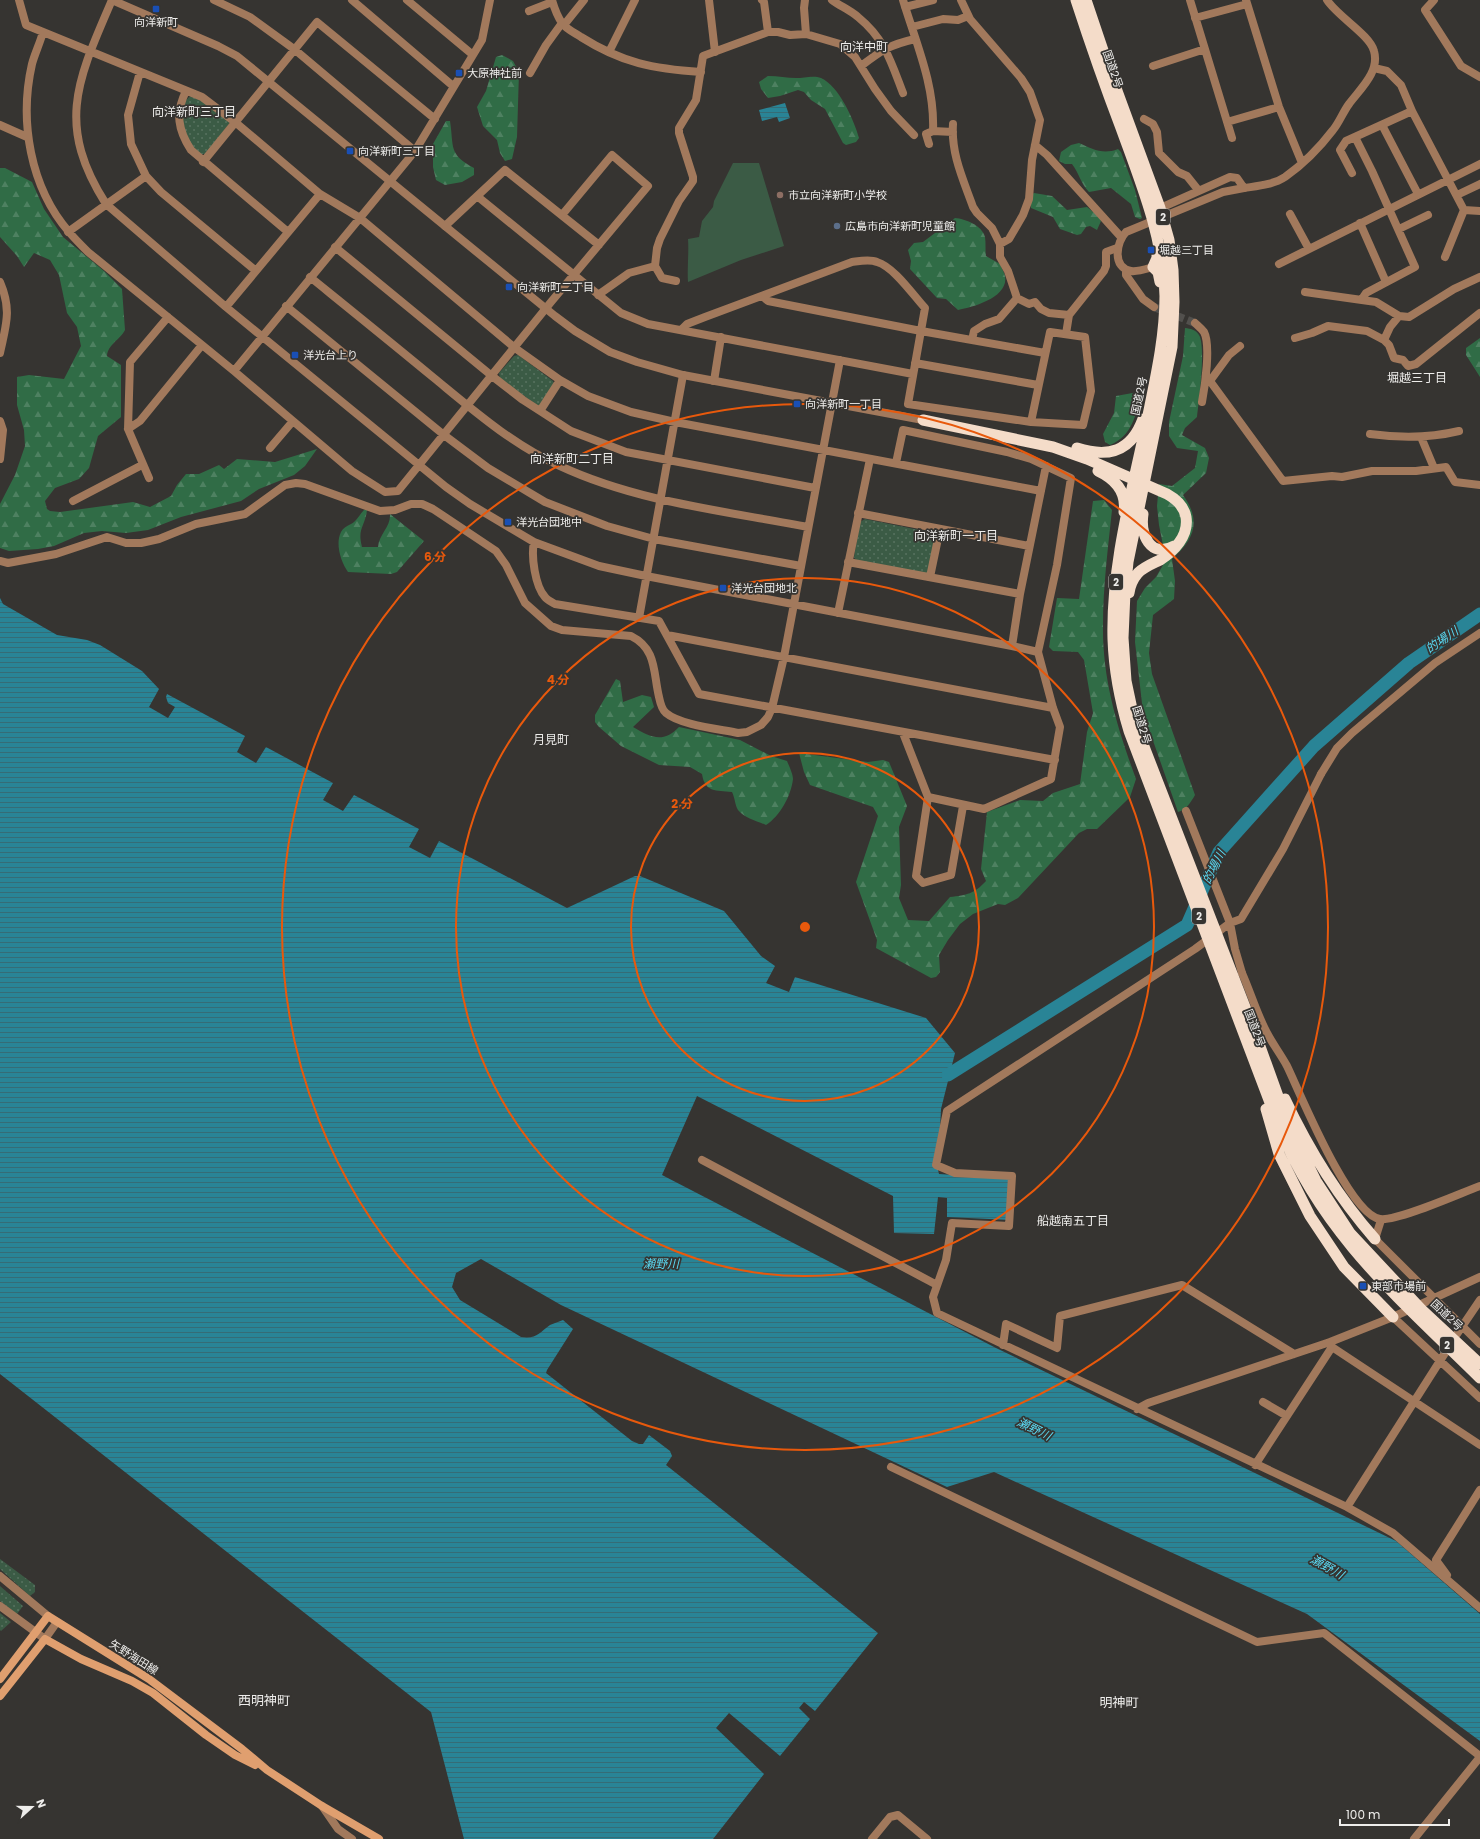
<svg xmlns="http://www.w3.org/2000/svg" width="1480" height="1839" viewBox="0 0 1480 1839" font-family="Poppins,'Noto Sans JP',sans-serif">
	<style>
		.grass { fill: url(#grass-dots) }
		.forest { fill: url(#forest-firs) }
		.garden { fill: #3b5b45 }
		.water { fill: url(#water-rules) }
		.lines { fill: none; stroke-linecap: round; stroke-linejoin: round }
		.river { stroke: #298496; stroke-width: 13 }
		.minor-tunnel { stroke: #52504d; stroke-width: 8; stroke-dasharray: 8 4; stroke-linecap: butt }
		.minor { stroke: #a2795c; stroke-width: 8 }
		.tertiary { stroke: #a2795c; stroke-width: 8 }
		.secondary { stroke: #e09f6f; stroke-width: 8 }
		.trunk { stroke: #f4dcc9; stroke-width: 11 }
		.ring { fill: none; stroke: #e8590c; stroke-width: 2 }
		.transit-dot { fill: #1a4fb4; stroke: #363431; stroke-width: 1.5 }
		.education-dot { fill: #8d6e63; stroke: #363431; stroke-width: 1.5 }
		.service-dot { fill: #5c6f8a; stroke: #363431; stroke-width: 1.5 }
		.labels { text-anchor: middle; stroke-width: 3.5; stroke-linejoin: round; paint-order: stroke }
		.shield { fill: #363431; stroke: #b7b6b3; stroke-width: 1 }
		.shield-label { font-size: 10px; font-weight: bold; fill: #eeedeb }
		.poi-label { font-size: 11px; fill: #eeedeb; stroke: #363431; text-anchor: start }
		.street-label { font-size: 11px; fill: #eeedeb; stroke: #363431 }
		.neighbourhood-label { font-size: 12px; fill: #eeedeb; stroke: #363431 }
		.water-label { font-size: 12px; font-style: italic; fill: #5adaf4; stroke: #363431 }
		.quarter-label { font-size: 13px; fill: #eeedeb; stroke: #363431 }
		.centre { fill: #e8590c; stroke: #363431; stroke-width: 2 }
		.ring-label { font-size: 12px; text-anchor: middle; font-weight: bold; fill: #e8590c; stroke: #363431; stroke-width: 3.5; stroke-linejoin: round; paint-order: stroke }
	</style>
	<defs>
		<pattern id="grass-dots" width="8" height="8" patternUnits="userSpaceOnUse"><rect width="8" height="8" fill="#3b5b45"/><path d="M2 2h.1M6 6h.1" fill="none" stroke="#587360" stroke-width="1.8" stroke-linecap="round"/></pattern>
		<pattern id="forest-firs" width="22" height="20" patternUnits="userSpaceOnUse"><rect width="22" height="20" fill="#306c46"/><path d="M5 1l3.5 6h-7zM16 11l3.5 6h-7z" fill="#4e8161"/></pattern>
		<pattern id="water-rules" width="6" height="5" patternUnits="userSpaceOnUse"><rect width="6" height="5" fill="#298496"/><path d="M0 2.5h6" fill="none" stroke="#356c76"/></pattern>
	</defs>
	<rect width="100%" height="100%" fill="#363431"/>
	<path class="grass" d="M191,96L205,102L229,121V124L205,154H200C194,148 186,140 184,131C181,121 180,102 191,96Z
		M518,355L553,381L554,384L542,405L538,406L500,378L499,373L514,356Z
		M865,519L934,533L936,535L929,573L926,575L857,562L854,557L860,522Z
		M0,1559L35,1585V1592L30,1596L0,1569Z
		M0,1586L23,1606L17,1614L0,1601Z
		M0,1613L11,1622L1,1631L0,1630Z"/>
	<path class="forest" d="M502,55L513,61L519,72L517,137L512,159L505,161L500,153L497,140L483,126L477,107L486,91L496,57Z
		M768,76C778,76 787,78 796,78C804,78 814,75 821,78C839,86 854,120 859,138L856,142L846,145L843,143L825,109L811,100L804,92L798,90L780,96L768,98L761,89L759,82Z
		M446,121H450C454,147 448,154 474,168V175L462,182L445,185L436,180L433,167V144Z
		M1079,143C1092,149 1103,155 1118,149L1121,152L1135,190L1142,218L1140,219L1135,217L1131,204L1111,188L1089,192C1081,184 1079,173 1072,164H1065L1059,161L1061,152L1071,145Z
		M0,168H5L32,182L44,209L63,237L104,271L122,289L125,330C120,340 108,344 107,356L121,365V417L98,436L89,468L79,479L55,488L45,501L47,509L50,511L60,512L133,502L150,507L171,496L177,485L186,474H199L219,465L224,469L237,459L275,462L317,449L305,466L294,475L259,489L241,501L181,517L148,530L126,533L102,531L84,533L54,546L38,549L9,551L0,548V504L15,475L25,446L24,430L17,405V377L29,375L64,379L81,346L77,327L67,313L59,275L50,260L34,253L24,267L17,256L0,237Z
		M1034,193L1052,196L1067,210L1087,207L1097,215L1101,221L1097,230L1090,226L1086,227L1081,234L1077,235L1060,229L1053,217L1031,208V195Z
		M955,218C965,219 982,225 985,237C986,243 985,250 986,256L1000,264C1001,267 1004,272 1005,276C1009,297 974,307 958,310L946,299L937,298L910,269L911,261L908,250L914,243L923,242Z
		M1185,328C1191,329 1195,329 1199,335C1206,346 1199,401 1197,417L1185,428L1182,435L1205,448L1209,458L1206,473L1183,495C1202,521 1194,540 1172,559L1175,581L1174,599L1153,615L1149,653L1152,674L1195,795C1191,802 1186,810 1178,812L1143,712L1135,642L1137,601L1145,588L1156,577L1163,565V545L1159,525L1157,506L1159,484L1172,486L1195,468L1198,451L1177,448L1169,436V422L1183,356Z
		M1480,338V377L1466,355V348Z
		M1138,392L1141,394C1136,415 1132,436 1110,445L1105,442L1103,434L1114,413L1116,396Z
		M1104,500L1112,510C1108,548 1103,587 1103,625C1102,679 1118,730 1136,779L1130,797L1125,802L1097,829H1087L1079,833L1018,898L1005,905L998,904L973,914L960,924L948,940L939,955L940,972L936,977L931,978L876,948L877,940L856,882L878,816L873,807L810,785L804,772L799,753L868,762L883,760L889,762L907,806L899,827L901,885L899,898L908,920L929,921L950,897C967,895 974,894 986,881L981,869L987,812L1020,800L1043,801L1053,793L1080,784L1087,732L1093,713L1084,660L1078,652L1053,651L1049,647L1057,598L1079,599L1093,501Z
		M364,510H367C365,527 357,528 362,547H378C379,534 391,527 390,514L424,541L397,572L391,574L348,572C341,562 335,544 341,532C343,528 347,526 351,524C356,522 360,514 364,510Z
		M616,679L620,681L623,702L642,695L651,697L654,707L633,727C650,737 663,744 679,727L740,740L771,756L787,761C789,766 793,774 793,779C791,796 780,816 766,825C757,821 744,818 738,810C735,805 735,798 732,792C716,790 705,793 702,774L690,767L659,765L621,746L599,727L595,722V715Z"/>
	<path class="garden" d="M733,163H759L784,246L741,260L688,282C687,268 689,254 688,239L699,237L702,221L713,207L714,201Z"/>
	<path class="water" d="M785,103L790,118L779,122L777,117L762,121L759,110Z
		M0,598L3,604L57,635L87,640L100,645L142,671L159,689L149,707L168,718L175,707L168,703L166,697L167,694L245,736L237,752L256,763L266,747L333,783L323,800L343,811L354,795L419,829L409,847L430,858L439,841L567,908L635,876H640L724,911L761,956L775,966L766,983L789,992L795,977L926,1018L955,1053L941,1109L938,1170L939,1174L1012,1179L1010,1220L947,1217V1198L938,1197L934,1234L894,1233L893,1196L697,1096L662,1175L996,1348L1396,1541L1480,1614V1741L1307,1614L994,1472L947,1487L561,1305L481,1259L456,1273L452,1287L460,1300L521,1337C537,1339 539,1333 550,1325C554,1323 559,1322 563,1320L573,1329L547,1370L546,1373L632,1441L639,1444H643L649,1435L670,1451L672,1456L666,1465L878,1633L815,1711L804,1702L799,1708L810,1719L780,1756L729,1713L716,1728L764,1774L713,1839H464L431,1712L0,1374Z"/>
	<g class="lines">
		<path class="river" d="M948,1075L1187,925L1219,852L1314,746L1409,663L1480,614"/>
		<path class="minor-tunnel" d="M1154,307L1195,323"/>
		<path class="minor" d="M19,0L26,25L202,97L235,122L320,194L360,218L515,348L560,380L588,396L631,412L675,422L1041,491
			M112,0C78,79 55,124 106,204L226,307L446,487L470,504L534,542L599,566L646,576L1012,646L1038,652
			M214,0L250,17L294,49L415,151
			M352,0L453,86
			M407,0L473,55
			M552,0C554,7 557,16 562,23C566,29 575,33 581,37C622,63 654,69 701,72
			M709,0L715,52
			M762,0L764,2L768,32
			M805,0L804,8L806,34
			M832,0C840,6 850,10 858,17C885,39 891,62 903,93
			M903,0C916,43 935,85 933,131L926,134L929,144
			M961,0L970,19L1021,78L1030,92L1040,120L1032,160L1029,199L1023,215L1009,239L1000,244
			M1190,0L1232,138
			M1246,0L1279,107L1302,163
			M1434,0L1425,10L1461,66L1480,77
			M905,7L933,0
			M529,11L552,2
			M1195,18L1247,4
			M564,25L584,0
			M912,27L943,19L958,20L968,16
			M43,32C40,43 35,53 32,64C19,121 30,187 69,232C75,239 82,246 88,252L234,371L352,471L385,492L398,491L551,302L648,186L612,155L562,215
			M609,52L635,0
			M861,66C882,50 889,45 915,39
			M1153,66L1205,49
			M1374,68L1387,71L1401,85L1412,111L1464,210L1445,257
			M140,72L128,115L131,144L146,176L161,192L256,271
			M530,73L546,45L562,23
			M186,91C175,113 178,130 191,150L288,232
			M1144,119L1153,124L1157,132L1159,153L1178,172L1187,176L1199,191
			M1227,122L1279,107
			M953,124C951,154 963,179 973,207L977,213L992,228L1000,244V257L1008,271L1017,298L1029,304L1035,302L1041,309L1049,313L1069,315
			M0,125L27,137
			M1382,125L1418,194
			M933,131L953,132
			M1355,137L1372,171L1415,267L1366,293L1362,299
			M1035,145L1047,155L1121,237
			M203,162L317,22L435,119
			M1352,173L1340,150L1346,141L1412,111
			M1457,195L1480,184
			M477,196L621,313L648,324L913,374
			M1165,206L1230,177L1237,178L1244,188C1257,186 1273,185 1285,177C1302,165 1320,147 1333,130C1339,123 1343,112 1349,104C1360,89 1380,72 1374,51C1370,35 1337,16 1327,0
			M1464,210L1480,211
			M1290,214L1309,249
			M1360,223L1386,282
			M445,226L505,170L599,245
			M1399,229L1428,215
			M68,232L146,176
			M335,247L492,376L523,400L571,431L626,452L815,488
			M1279,264L1480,164
			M655,266L657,248L660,239L679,201L693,181V177L679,133V128L696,100L703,56L768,32H778L790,35L806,34L840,44L855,57L875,89L891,111L914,135
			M1126,270V275L1143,299L1154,307
			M310,277C352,311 393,344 434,378C473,410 513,445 560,466C637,502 725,511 808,527
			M0,282C12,310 6,325 0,353
			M1305,292L1376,302L1399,316L1409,317L1454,289L1480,277
			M598,295L629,273L655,266L662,278L676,281
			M762,296L768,301L921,331L1045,353
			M286,306L444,435L488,468L545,502L607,526L654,539L801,566
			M226,307L320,194
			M1195,323C1198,326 1201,328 1204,332C1211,345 1205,386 1202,402
			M681,330L687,324L705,317L852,262C860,261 870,259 877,262C894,267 913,295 925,308L908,404L1031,422L1083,425L1091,391L1085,337L1050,332L1031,422
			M1066,334L1069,315L1104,271L1106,266V252L1117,248
			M1295,338L1312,333L1328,326L1367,331L1384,340L1389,345L1394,358L1403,360L1408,366L1416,364L1480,313
			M972,340L974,331L985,324L999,319L1017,298
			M1384,340L1390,327L1399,316
			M915,363L1038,385
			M234,371L415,151L482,40L490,0
			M714,381L721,337
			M1206,381H1210L1229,355L1240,346
			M1210,381L1283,481L1332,476L1342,477L1372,471H1416L1446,467L1455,482L1480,485
			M540,411L560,380
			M0,421L3,430L0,459
			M128,429L140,421L202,345
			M1370,434C1400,438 1430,438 1459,431
			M1421,437L1434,468
			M270,448L293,421
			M896,463L903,430L1007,452L1031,459L1071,478L1057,565L1038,652L1053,708L1060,727L1051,779L984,809L928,797L903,733
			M149,478L128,429L130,362L168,317
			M73,501L142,465
			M858,513L1029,546
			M534,542C531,556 535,586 545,597C547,600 552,602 555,604L659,621L699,694L1055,760
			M0,561L8,563L56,554L107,537L126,543H141L159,539L196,524L245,514L285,485L296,483L305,484L380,511L395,510L411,504H422L433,509L496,551L506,565L525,603L551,626L562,630L631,636C657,649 653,672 659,697C660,702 662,710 666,713C680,725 719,729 738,733L747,732L761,725L768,717L772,708L784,657L840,360
			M848,562L1020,594
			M930,577L940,529
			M838,613L870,459
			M639,618L683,375
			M667,635L1053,708
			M1012,646L1020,594L1046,466
			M1321,774L1283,849L1241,919L1230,923L1195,949L947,1111L936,1165L955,1173L1012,1176L1009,1226L952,1223L946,1260L933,1297L937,1313L1347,1507L1393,1533L1480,1608
			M928,797L916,876L923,883L951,875L963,806
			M1186,811L1230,923L1235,949L1242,973
			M702,1160L937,1285
			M1381,1220L1375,1239L1480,1344
			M1393,1317L1480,1398
			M1457,1334L1480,1300
			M1330,1342L1332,1347L1480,1445
			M1003,1345L1006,1324L1057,1348L1060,1316L1182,1285L1294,1354
			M1263,1402L1287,1416
			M1137,1409L1148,1403L1330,1342L1393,1317L1480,1277
			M1255,1465L1332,1347
			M891,1467L1257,1642L1324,1633L1480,1756
			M1347,1507L1445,1353
			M1447,1575L1436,1560L1480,1490
			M322,1806L338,1829L352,1839"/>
		<path class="tertiary" d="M112,0L218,46L237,56L555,316L575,331L610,352L637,362L683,375L923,420
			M1153,267C1146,269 1137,272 1131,271C1112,268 1116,242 1126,232L1223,192L1244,188
			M1321,774L1337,748L1352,733L1435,663L1480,633
			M1242,973C1250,991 1256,1011 1265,1029C1271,1042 1280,1053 1287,1066C1301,1095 1349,1214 1380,1219C1396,1222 1461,1193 1480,1186
			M0,1576L48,1616
			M0,1606L45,1639L57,1622
			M872,1839L890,1817L898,1815L927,1839
			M1414,1839L1480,1757"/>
		<path class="secondary" d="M0,1679L48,1616L149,1679L242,1749L267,1770L322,1806L379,1839
			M0,1696L45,1639L81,1659L132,1681L153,1693L206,1735L235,1755L255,1765"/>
		<path class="trunk" d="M1076,0C1090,43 1105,86 1121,128C1141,183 1163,236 1165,296C1165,336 1156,376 1148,415C1133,488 1111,564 1113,639C1114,670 1120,701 1129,731L1280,1129C1324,1236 1400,1299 1480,1378
			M1086,0L1113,80L1160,208L1169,240L1173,270L1174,302L1172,347L1128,562L1125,592L1123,638L1126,681L1133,714L1143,744L1257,1038L1288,1124L1316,1181L1350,1233L1421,1309L1480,1364
			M1157,250V258L1153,267L1158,272L1160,282
			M923,420L1053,447L1087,459L1167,494C1176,499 1184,506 1186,517C1189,536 1174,551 1160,560C1152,564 1144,567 1138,573C1133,579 1130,585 1129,593
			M1077,448C1108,458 1131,452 1143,419
			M1098,471C1115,479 1127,492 1124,512
			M1143,514C1140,534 1150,559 1174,546
			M1285,1099C1308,1148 1339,1198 1375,1239
			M1266,1109L1279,1154L1310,1216L1344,1267L1393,1317"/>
	</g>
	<g class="ring">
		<circle cx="805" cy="927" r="174"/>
		<circle cx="805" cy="927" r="349"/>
		<circle cx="805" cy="927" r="523"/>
	</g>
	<g class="transit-dot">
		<rect x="152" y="5" width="8" height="8" rx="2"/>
		<rect x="455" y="69" width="8" height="8" rx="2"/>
		<rect x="346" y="147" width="8" height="8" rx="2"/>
		<rect x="1147" y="246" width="8" height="8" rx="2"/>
		<rect x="505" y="283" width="8" height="8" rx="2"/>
		<rect x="291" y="351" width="8" height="8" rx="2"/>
		<rect x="793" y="400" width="8" height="8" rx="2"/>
		<rect x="504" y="518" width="8" height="8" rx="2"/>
		<rect x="719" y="584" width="8" height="8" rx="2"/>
		<rect x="1359" y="1282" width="8" height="8" rx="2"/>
	</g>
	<circle class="education-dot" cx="780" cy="195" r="4"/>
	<circle class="service-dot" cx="837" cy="226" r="4"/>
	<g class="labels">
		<g class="shield">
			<rect x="1156" y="209" width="14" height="16" rx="3"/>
			<rect x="1109" y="574" width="14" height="16" rx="3"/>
			<rect x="1192" y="908" width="14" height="16" rx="3"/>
			<rect x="1440" y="1337" width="14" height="16" rx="3"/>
		</g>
		<g class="shield-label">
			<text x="1163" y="221">2</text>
			<text x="1116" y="586">2</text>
			<text x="1199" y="920">2</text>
			<text x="1447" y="1349">2</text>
		</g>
		<g class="poi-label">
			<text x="156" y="26" text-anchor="middle">向洋新町</text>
			<text x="467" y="77">大原神社前</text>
			<text x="358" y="155">向洋新町三丁目</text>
			<text x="788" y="199">市立向洋新町小学校</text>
			<text x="845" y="230">広島市向洋新町児童館</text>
			<text x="1159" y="254">堀越三丁目</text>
			<text x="517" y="291">向洋新町二丁目</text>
			<text x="303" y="359">洋光台上り</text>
			<text x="805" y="408">向洋新町一丁目</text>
			<text x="516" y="526">洋光台団地中</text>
			<text x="731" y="592">洋光台団地北</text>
			<text x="1371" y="1290">東部市場前</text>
		</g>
		<g class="street-label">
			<text transform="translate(1113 69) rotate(71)" y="4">国道2号</text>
			<text transform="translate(1139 396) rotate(-78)" y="4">国道2号</text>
			<text transform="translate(1142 725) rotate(73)" y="4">国道2号</text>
			<text transform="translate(1255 1028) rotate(69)" y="4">国道2号</text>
			<text transform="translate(1447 1315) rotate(43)" y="4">国道2号</text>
			<text transform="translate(134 1657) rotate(32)" y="4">矢野海田線</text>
		</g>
		<g class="neighbourhood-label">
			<text x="864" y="51">向洋中町</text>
			<text x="194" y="116">向洋新町三丁目</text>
			<text x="1417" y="382">堀越三丁目</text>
			<text x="572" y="463">向洋新町二丁目</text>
			<text x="956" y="540">向洋新町一丁目</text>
			<text x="551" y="744">月見町</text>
			<text x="1073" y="1225">船越南五丁目</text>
		</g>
		<g class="water-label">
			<text transform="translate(1442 640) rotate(-34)" y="4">的場川</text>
			<text transform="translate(1214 867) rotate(-63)" y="4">的場川</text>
			<text x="661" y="1268">瀬野川</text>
			<text transform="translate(1034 1429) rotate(26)" y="4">瀬野川</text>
			<text transform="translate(1327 1567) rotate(29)" y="4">瀬野川</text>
		</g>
		<g class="quarter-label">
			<text x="264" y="1705">西明神町</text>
			<text x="1119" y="1707">明神町</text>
		</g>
	</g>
	<circle cx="805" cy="927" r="6" class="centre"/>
	<g class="ring-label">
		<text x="435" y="561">6 分</text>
		<text x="558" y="684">4 分</text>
		<text x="682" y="808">2 分</text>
	</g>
	<g transform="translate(32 1807) rotate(69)" stroke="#363431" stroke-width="3" paint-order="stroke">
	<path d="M0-3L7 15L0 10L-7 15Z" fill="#eeedeb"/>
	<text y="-6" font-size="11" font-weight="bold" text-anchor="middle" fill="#eeedeb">N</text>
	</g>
	<path d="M1340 1819v6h109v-6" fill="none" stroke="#eeedeb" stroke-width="2"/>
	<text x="1346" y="1819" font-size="12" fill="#eeedeb" stroke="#363431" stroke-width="3" paint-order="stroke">100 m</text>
</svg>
